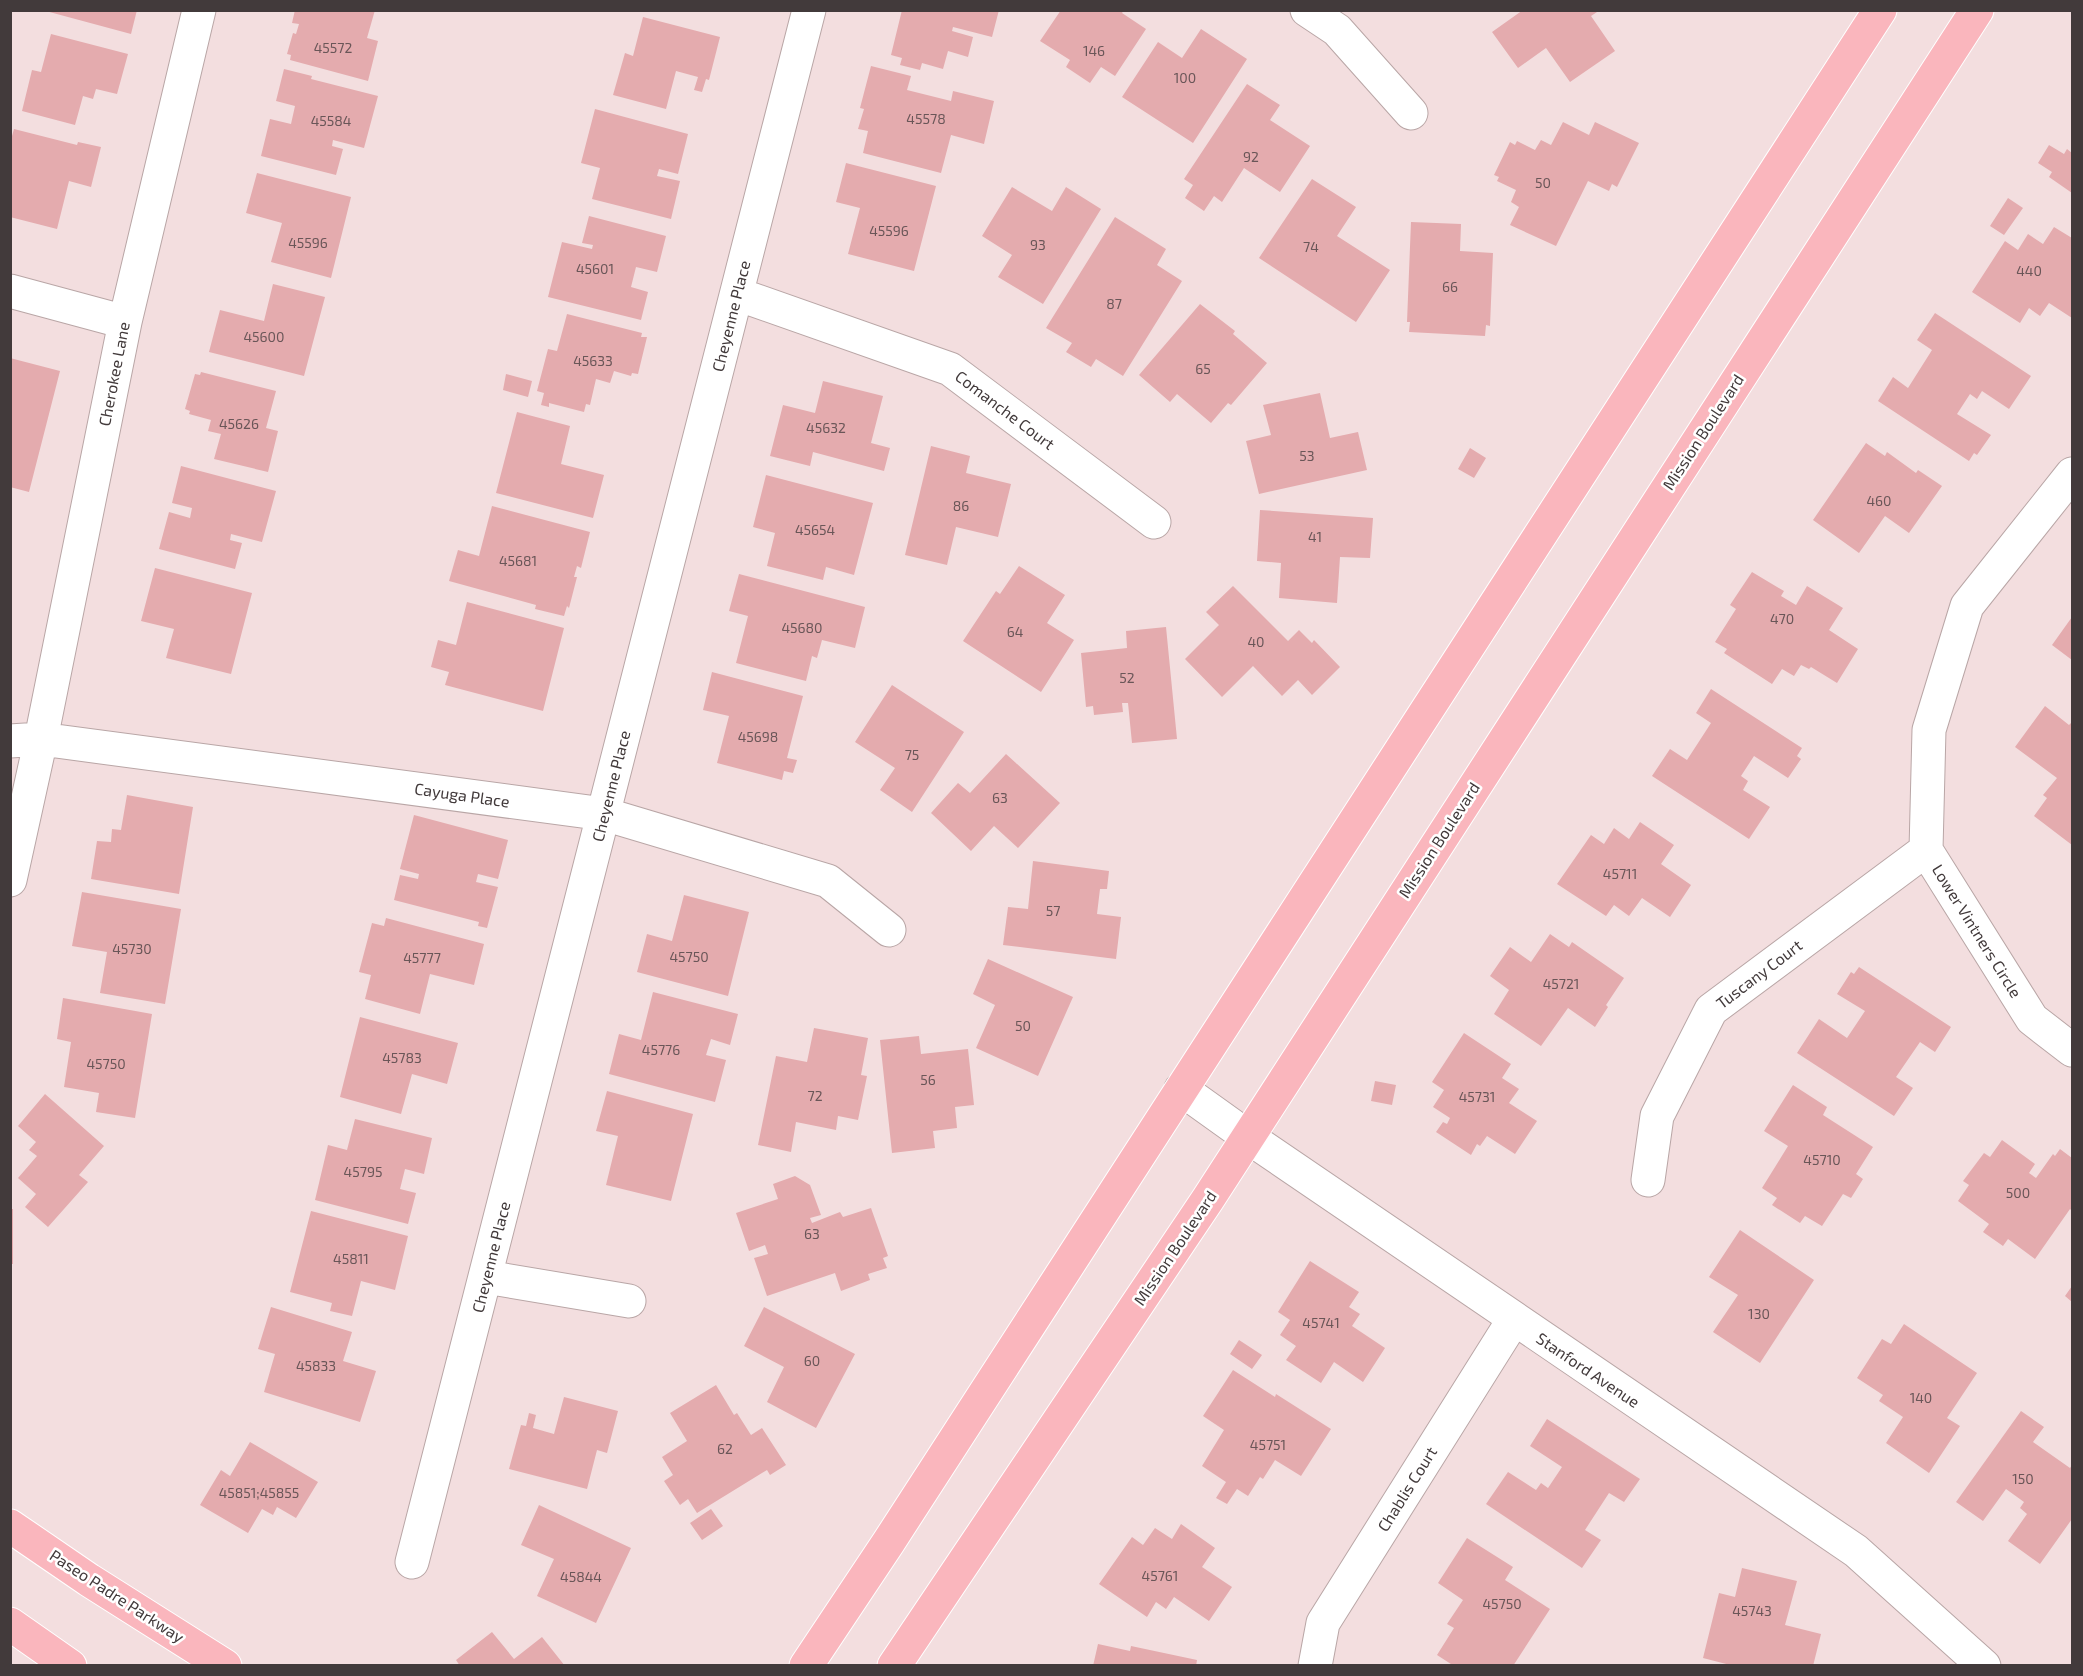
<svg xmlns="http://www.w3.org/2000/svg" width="2083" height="1676" viewBox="0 0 2083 1676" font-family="'Exo 2',sans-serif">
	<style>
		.building { fill: #e4abae }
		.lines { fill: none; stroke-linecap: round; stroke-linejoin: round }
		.minor-casing { stroke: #b9a6a6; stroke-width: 35 }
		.major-casing { stroke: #fff; stroke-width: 35 }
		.minor { stroke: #fff; stroke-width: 33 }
		.major { stroke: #fab6bd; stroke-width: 33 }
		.labels { text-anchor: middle; stroke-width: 5; stroke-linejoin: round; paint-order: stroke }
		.number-label { font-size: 14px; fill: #6a5658 }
		.street-label { font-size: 16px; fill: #423a3b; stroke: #fff }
	</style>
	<rect width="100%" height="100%" fill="#f3dedf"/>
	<path class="building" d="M42,10H137L131,34Z
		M295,10H375L367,38L378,41L368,81L290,60L291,55L287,54L293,33L296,34L299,24L292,23Z
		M902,10H999L992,37L953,27L952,31L973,37L968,57L948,51L943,69L922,63L920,70L900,65L902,58L891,55Z
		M1061,10H1124L1122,13L1146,29L1115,76L1101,67L1090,83L1066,67L1070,60L1040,41Z
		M1523,10H1600L1591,16L1615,51L1570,82L1546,48L1518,68L1492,32Z
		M643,17L720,37L709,80L706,79L702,92L694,90L698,77L676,71L666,109L613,95L625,53L633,56Z
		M1201,29L1247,59L1193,143L1122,97L1158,42L1182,58Z
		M51,34L128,54L117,94L96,89L93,99L83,96L75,125L22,111L32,70L41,72Z
		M871,66L911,76L907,90L951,101L953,91L994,101L984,144L951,135L941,173L863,153L868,131L858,129L864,109L860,108Z
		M284,69L312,76L311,79L378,96L364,148L333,140L332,146L343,149L336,175L261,156L270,119L291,124L295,106L276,101Z
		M1247,84L1280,105L1270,120L1310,146L1280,192L1244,168L1222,202L1214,196L1204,211L1185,198L1193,185L1184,179Z
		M595,109L688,134L678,174L659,169L657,176L680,181L671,219L592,199L600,168L581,163Z
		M1563,122L1589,135L1595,122L1639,143L1617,187L1612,184L1609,191L1588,181L1556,246L1510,225L1519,207L1511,202L1516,190L1497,181L1499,177L1494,175L1510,142L1515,145L1517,141L1535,150L1541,140L1551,145Z
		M14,129L77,145L78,142L101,147L91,187L69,181L57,229L10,217V143Z
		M2049,145L2064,154L2067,149L2072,153V193L2049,177L2052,172L2038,163Z
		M846,163L936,186L914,271L848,254L860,208L836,202Z
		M257,173L351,197L331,278L271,262L282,223L246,213Z
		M1312,179L1356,207L1337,236L1390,270L1356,322L1259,258Z
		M1012,187L1052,211L1066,187L1101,209L1043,304L998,277L1012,255L982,236Z
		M2008,198L2023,208L2004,235L1990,226Z
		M589,216L666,236L657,272L636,267L631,287L648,292L641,320L548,297L562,242L592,249L593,245L582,243Z
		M1115,217L1166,249L1157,265L1182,281L1123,376L1096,359L1091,367L1066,352L1072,343L1046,328Z
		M1411,222L1461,224L1460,251L1493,253L1490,326L1486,325L1485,336L1409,332L1410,322H1407Z
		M2054,227L2072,238V318L2049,303L2040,316L2029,308L2020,323L1972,292L2005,241L2018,250L2028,234L2043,244Z
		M273,284L325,297L304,376L209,352L220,310L264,321Z
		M1200,304L1235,331L1233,334L1267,363L1231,405L1228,403L1211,423L1177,394L1170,402L1139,375Z
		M1935,313L2031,376L2009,409L1982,391L1977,399L1970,394L1957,414L1991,435L1977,455L1974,453L1969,461L1878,401L1893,377L1908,388L1932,350L1917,340Z
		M567,314L642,333L641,337H647L638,374L632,373L631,376L614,371L610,383L596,379L590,405L586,404L584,412L549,403V407L541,405L544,393L537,391L548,349L557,351Z
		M10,358L60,371L29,492L10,487Z
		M201,372L276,391L266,428L278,431L268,472L214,459L221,434L208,431L211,420L189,414L190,411L185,409L195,374L200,375Z
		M506,374L532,381L528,397L503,390Z
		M823,381L883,396L871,443L890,448L884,471L813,452L810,466L770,456L783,405L815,413Z
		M1320,393L1330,438L1358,432L1367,470L1259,494L1246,441L1271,435L1263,405Z
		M517,412L570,426L561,464L604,475L593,518L496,493Z
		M1866,443L1885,456L1887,452L1916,473L1918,470L1942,486L1909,533L1885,516L1859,553L1813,520Z
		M931,446L970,456L966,473L1011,484L998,537L956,527L947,565L905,555Z
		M1470,448L1486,458L1474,478L1458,469Z
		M181,466L276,491L262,542L231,534L230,540L242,543L235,569L159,549L169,512L190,518L192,508L172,503Z
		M766,475L873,503L854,575L826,567L823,580L767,566L775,533L753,527Z
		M492,506L590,532L581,568L577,566L574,577H577L569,608L567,606L564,616L535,609L536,605L449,581L458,550L479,556Z
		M1260,510L1373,518L1370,558L1340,557L1337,603L1279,598L1281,563L1257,561Z
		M1019,566L1065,595L1047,623L1074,640L1041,692L963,641L996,591L1000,594Z
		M155,568L252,593L231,674L166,658L174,629L141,621Z
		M1752,572L1784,591L1781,596L1796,605L1807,586L1843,608L1829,630L1858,649L1837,683L1811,667L1809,669L1801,665L1794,676L1782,669L1772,684L1724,653L1727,649L1715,642L1736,609L1730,605Z
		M739,574L865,607L855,648L822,640L817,658L812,656L806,681L736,663L748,616L729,611Z
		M1233,586L1288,641L1299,630L1312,643L1314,640L1340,667L1312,695L1298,680L1282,696L1253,666L1222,697L1185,659L1219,625L1206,612Z
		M467,602L564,628L543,711L445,685L449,672L431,667L438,640L456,645Z
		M2072,617V660L2052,645Z
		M1166,627L1177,739L1132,743L1128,703H1122L1123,712L1094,715L1093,706L1086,707L1081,653L1127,648L1126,631Z
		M712,672L803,696L787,758L797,760L793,773L784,771L782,780L717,763L729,716L703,710Z
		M892,685L964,732L912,812L880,790L895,768L855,742Z
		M1711,689L1802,748L1797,756L1801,759L1788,778L1754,756L1741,776L1748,781L1743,790L1770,807L1749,839L1652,776L1670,749L1687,760L1711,723L1696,713Z
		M2045,706L2069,725L2071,723L2072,724V845L2034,816L2047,798L2043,795L2057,778L2015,747Z
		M1006,754L1060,803L1018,848L994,826L971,851L931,813L958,783L970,793Z
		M127,795L193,807L179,894L91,879L97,841L111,842L112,829L121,830Z
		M414,815L508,840L498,879L478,874L476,882L498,887L487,928L478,926L479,922L394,900L400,875L418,879L419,874L400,869Z
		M1640,822L1674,845L1661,864L1691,885L1670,917L1642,898L1629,916L1614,905L1606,916L1557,884L1591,835L1604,844L1614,828L1629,839Z
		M1033,861L1109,871L1107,889H1100L1097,914L1121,917L1116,959L1003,945L1008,907L1028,909Z
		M82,892L181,909L165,1004L100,993L107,952L72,946Z
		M684,895L749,912L728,996L637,972L647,934L672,941Z
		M386,918L484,944L474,985L430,974L420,1014L365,999L371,975L359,972L372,923L384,926Z
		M1550,934L1569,947L1572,942L1624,978L1606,1005L1608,1007L1595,1027L1568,1008L1541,1046L1494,1014L1509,990L1490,976L1510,947L1531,962Z
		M988,959L1073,997L1038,1076L976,1048L995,1005L973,994Z
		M1859,967L1951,1027L1935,1052L1920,1042L1896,1077L1913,1088L1894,1116L1797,1053L1819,1019L1847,1038L1865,1011L1837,994L1851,972L1854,974Z
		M653,992L738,1014L730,1045L711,1039L706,1055L726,1060L715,1102L609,1074L619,1034L641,1040Z
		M63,998L152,1014L135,1118L96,1112L99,1093L64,1087L71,1042L57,1039Z
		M360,1017L458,1043L447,1084L412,1074L401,1114L340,1097Z
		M814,1028L868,1038L861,1075L867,1076L858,1120L838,1116L836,1130L796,1122L791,1152L758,1145L776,1056L807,1062Z
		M1464,1033L1511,1064L1502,1078L1519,1089L1509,1103L1537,1121L1515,1154L1487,1136L1480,1146L1477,1144L1471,1155L1436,1132L1443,1122L1447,1124L1450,1118L1433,1107L1444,1090L1432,1082Z
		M919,1036L921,1054L968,1049L974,1105L955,1107L957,1128L933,1131L935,1148L892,1153L880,1040Z
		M1375,1081L1396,1085L1392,1105L1371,1101Z
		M1793,1085L1827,1107L1823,1115L1873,1147L1856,1174L1863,1179L1851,1198L1843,1194L1822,1226L1805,1216L1800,1223L1772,1205L1777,1198L1762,1188L1788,1146L1764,1131Z
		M607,1091L693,1114L671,1201L606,1185L618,1136L596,1131Z
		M45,1094L104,1146L79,1175L88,1182L48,1227L25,1207L36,1194L18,1178L37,1156L29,1150L36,1142L18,1126Z
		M355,1119L432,1138L424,1174L405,1169L400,1189L416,1193L408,1224L315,1200L328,1145L347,1150Z
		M2002,1140L2035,1164L2029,1173L2036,1178L2053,1154L2055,1156L2060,1149L2072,1158V1211L2070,1209L2035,1259L2008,1239L2003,1246L1983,1232L1989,1224L1958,1201L1969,1185L1963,1181L1984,1153L1990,1157Z
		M795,1176L810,1185L821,1215L810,1218L812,1223L840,1212L843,1217L871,1208L888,1256L883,1258L887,1268L868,1274L870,1280L841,1291L835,1273L767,1296L754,1258L768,1254L765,1245L749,1251L736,1213L778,1199L773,1184Z
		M10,1209H13V1264H10Z
		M311,1211L408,1236L395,1290L361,1281L352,1316L330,1311L332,1303L290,1292Z
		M1740,1230L1814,1280L1760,1363L1713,1332L1738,1295L1709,1277Z
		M1310,1261L1359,1292L1349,1307L1360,1314L1352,1326L1385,1348L1363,1382L1334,1362L1321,1383L1286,1360L1296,1346L1280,1335L1290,1320L1278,1312Z
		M2072,1286V1302L2065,1296Z
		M271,1307L352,1332L343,1361L376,1371L360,1422L264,1392L275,1354L258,1349Z
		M764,1307L855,1354L816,1428L767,1402L784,1367L744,1346Z
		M1904,1324L1977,1373L1947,1418L1960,1426L1929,1473L1886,1443L1903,1417L1879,1401L1883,1395L1857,1378L1882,1339L1891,1344Z
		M1239,1340L1262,1355L1252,1369L1230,1354Z
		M1233,1370L1275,1397L1276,1394L1331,1429L1301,1476L1275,1460L1263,1479L1260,1477L1248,1496L1237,1489L1227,1504L1216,1498L1226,1482L1202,1466L1224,1430L1203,1416Z
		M716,1385L734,1415L737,1413L751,1435L762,1428L786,1465L770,1475L767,1470L697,1513L688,1499L680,1505L664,1481L673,1475L662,1457L687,1441L670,1413Z
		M564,1397L618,1411L607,1453L597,1450L587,1489L509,1469L521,1425L526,1426L529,1413L536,1415L533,1428L554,1434Z
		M2021,1411L2044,1427L2033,1442L2070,1468L2072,1465V1519L2040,1564L2008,1541L2027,1514L2020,1508L2024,1502L2006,1489L1983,1521L1956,1502Z
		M1547,1419L1640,1479L1624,1502L1609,1493L1585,1530L1601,1540L1582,1568L1486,1504L1508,1472L1536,1490L1541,1483L1548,1488L1562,1467L1530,1446Z
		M250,1442L318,1482L296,1518L277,1507L273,1515L262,1509L248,1533L200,1505L221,1470L230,1476Z
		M539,1505L631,1548L596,1623L537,1596L554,1559L521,1545Z
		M711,1509L723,1526L702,1540L690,1523Z
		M1181,1524L1215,1548L1202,1567L1232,1587L1209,1621L1174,1597L1166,1609L1156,1602L1147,1617L1099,1584L1132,1537L1143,1545L1155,1528L1172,1539Z
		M1467,1538L1513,1567L1505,1580L1550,1609L1513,1666H1454L1437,1655L1454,1628L1447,1624L1463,1600L1438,1583Z
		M1742,1568L1797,1581L1785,1625L1821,1634L1813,1666H1734L1703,1658L1719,1593L1735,1597Z
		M492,1632L514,1659L542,1637L565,1666H460L456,1660Z
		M1098,1644L1130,1651L1131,1646L1197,1660L1196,1666H1093Z"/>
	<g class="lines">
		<defs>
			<path id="minor" d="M1307,10L1337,30L1411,113
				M10,291L125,322
				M737,294L950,369L1154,522
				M2072,474L1967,606L1929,730L1926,850L2032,1019L2072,1050
				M10,741L41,739L604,814L828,881L889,930
				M10,880L41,739L125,322L199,10
				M1181,1089L1248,1137L1856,1551L1984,1666
				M1648,1180L1657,1116L1711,1010L1926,850
				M486,1277L629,1301
				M412,1562L809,10
				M1315,1666L1323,1623L1514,1319"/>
			<path id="major" d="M10,1526L89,1580L225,1666
				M10,1624L70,1666
				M806,1666L888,1543L1880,10
				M894,1666L1208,1199L1977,10"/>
		</defs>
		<use href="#minor" class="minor-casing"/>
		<use href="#major" class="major-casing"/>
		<use href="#minor" class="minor"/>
		<use href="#major" class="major"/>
	</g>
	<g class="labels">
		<g class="number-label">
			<text x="333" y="53">45572</text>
			<text x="1094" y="56">146</text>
			<text x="1185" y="83">100</text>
			<text x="926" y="124">45578</text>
			<text x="331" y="126">45584</text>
			<text x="1251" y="162">92</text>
			<text x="1543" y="188">50</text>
			<text x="889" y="236">45596</text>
			<text x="308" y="248">45596</text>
			<text x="1038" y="250">93</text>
			<text x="1311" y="252">74</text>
			<text x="595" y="274">45601</text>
			<text x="2029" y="276">440</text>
			<text x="1450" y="292">66</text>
			<text x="1114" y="309">87</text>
			<text x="264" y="342">45600</text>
			<text x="593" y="366">45633</text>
			<text x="1203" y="374">65</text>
			<text x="239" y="429">45626</text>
			<text x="826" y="433">45632</text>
			<text x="1307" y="461">53</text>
			<text x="1879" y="506">460</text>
			<text x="961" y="511">86</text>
			<text x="815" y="535">45654</text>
			<text x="1315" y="542">41</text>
			<text x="518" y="566">45681</text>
			<text x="1782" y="624">470</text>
			<text x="802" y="633">45680</text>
			<text x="1015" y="637">64</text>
			<text x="1256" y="647">40</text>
			<text x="1127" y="683">52</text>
			<text x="758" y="742">45698</text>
			<text x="912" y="760">75</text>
			<text x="1000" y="803">63</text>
			<text x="1620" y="879">45711</text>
			<text x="1053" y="916">57</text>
			<text x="132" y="954">45730</text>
			<text x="689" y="962">45750</text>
			<text x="422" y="963">45777</text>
			<text x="1561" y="989">45721</text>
			<text x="1023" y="1031">50</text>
			<text x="661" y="1055">45776</text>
			<text x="402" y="1063">45783</text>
			<text x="106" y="1069">45750</text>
			<text x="928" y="1085">56</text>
			<text x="815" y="1101">72</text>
			<text x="1477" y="1102">45731</text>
			<text x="1822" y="1165">45710</text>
			<text x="363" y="1177">45795</text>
			<text x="2018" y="1198">500</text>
			<text x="812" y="1239">63</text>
			<text x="351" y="1264">45811</text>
			<text x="1759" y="1319">130</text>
			<text x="1321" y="1328">45741</text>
			<text x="812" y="1366">60</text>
			<text x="316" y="1371">45833</text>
			<text x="1921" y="1403">140</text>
			<text x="1268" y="1450">45751</text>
			<text x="725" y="1454">62</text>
			<text x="2023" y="1484">150</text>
			<text x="259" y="1498">45851;45855</text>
			<text x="1160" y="1581">45761</text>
			<text x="581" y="1582">45844</text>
			<text x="1502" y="1609">45750</text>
			<text x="1752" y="1616">45743</text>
		</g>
		<g class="street-label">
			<text transform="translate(731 316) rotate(-76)" y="6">Cheyenne Place</text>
			<text transform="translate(114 374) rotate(-79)" y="6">Cherokee Lane</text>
			<text transform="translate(1005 410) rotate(37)" y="6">Comanche Court</text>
			<text transform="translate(1703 432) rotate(-57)" y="6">Mission Boulevard</text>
			<text transform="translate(611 786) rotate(-76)" y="6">Cheyenne Place</text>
			<text transform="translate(462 795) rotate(8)" y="6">Cayuga Place</text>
			<text transform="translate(1439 840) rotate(-57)" y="6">Mission Boulevard</text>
			<text transform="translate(1977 931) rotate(58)" y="6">Lower Vintners Circle</text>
			<text transform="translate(1759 974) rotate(-37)" y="6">Tuscany Court</text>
			<text transform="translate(1175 1248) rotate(-56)" y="6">Mission Boulevard</text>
			<text transform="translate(491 1257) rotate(-76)" y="6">Cheyenne Place</text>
			<text transform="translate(1588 1370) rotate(34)" y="6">Stanford Avenue</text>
			<text transform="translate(1407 1489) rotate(-58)" y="6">Chablis Court</text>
			<text transform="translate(117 1596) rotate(33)" y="6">Paseo Padre Parkway</text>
		</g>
	</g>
	<rect width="2083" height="1676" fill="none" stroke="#423a3b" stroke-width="24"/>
</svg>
